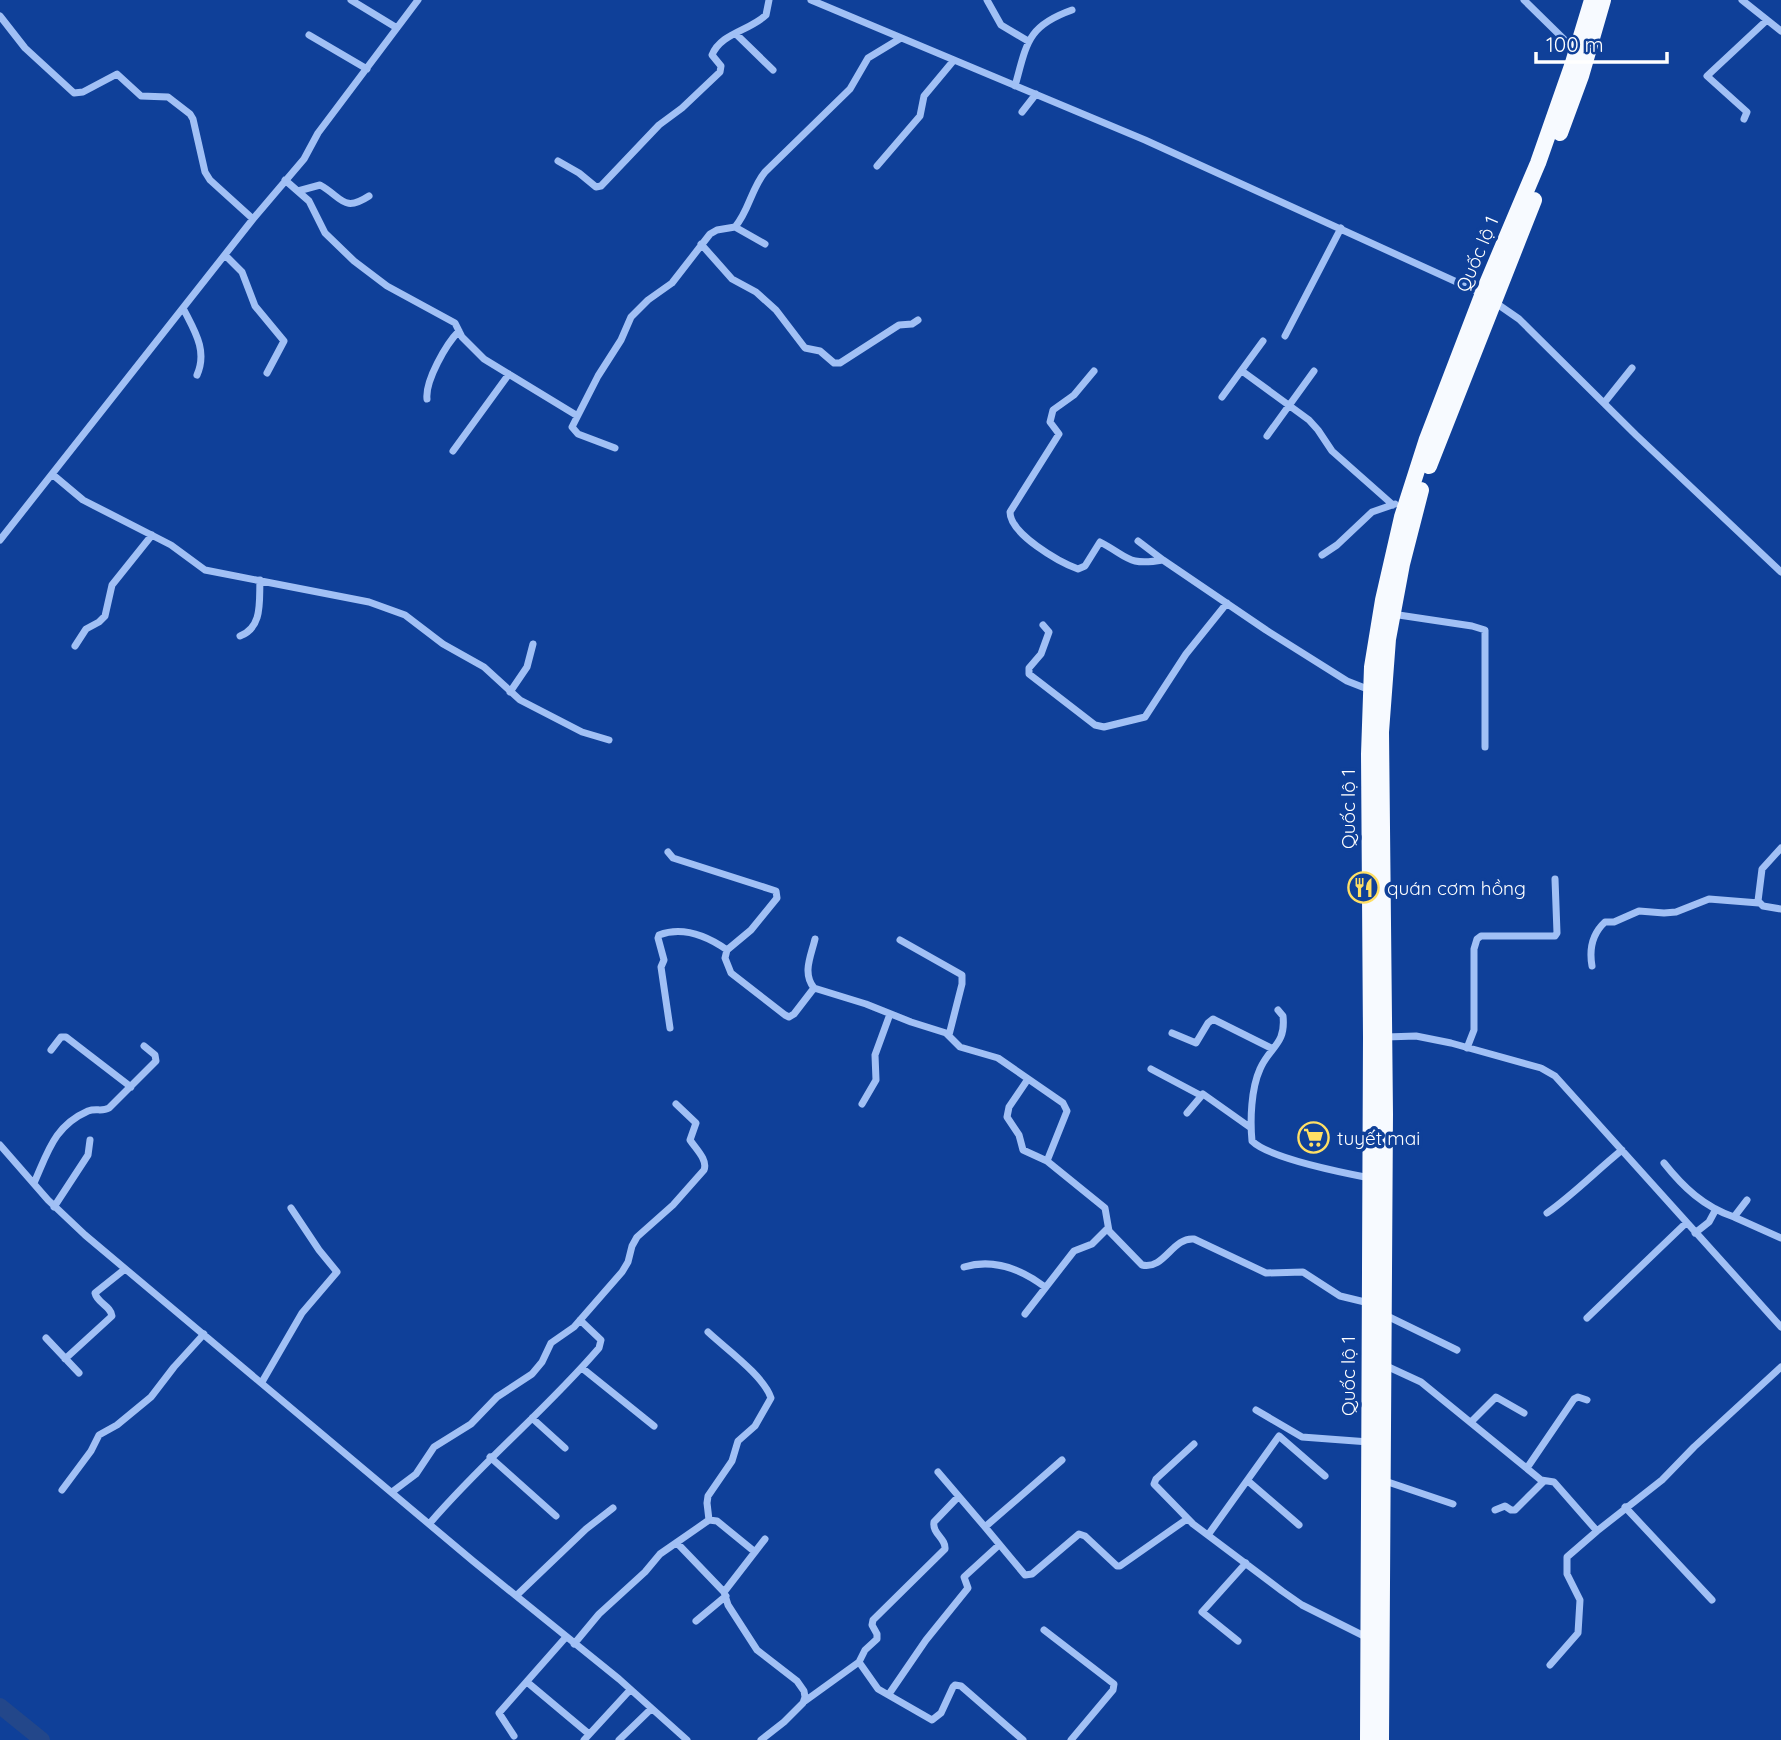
<svg xmlns="http://www.w3.org/2000/svg" width="1781" height="1740" viewBox="0 0 1781 1740" font-family="Quicksand,sans-serif">
	<style>
		.lines { fill: none; stroke-linecap: round; stroke-linejoin: round }
		.river { stroke: #23478a; stroke-width: 16 }
		.minor { stroke: #a1c0f5; stroke-width: 7 }
		.trunk { stroke: #f7faff; stroke-width: 16 }
		.labels { text-anchor: middle; stroke-width: 7; stroke-linejoin: round; paint-order: stroke }
		.street-label { font-size: 19px; fill: #fff; stroke: #0f4099 }
		.poi-label { font-size: 19px; fill: #fff; stroke: #0f4099; text-anchor: start }
	</style>
	<rect width="100%" height="100%" fill="#0f4099"/>
	<g class="lines">
		<path class="river" d="M0,1706L42,1740"/>
		<path class="minor" d="M351,0L397,28
			M811,0L1145,140L1483,294
			M987,0L1001,25L1028,41
			M1524,0L1576,51
			M1742,0L1781,31
			M0,16L25,48L74,93L83,92L117,74L141,96L168,97L190,114L193,119L205,172L210,180L253,219
			M736,34L773,70
			M309,35L367,69
			M1015,86C1027,43 1027,26 1072,10
			M1022,112L1036,94
			M1744,119L1747,112L1707,76L1767,20
			M558,161L579,173L596,187L601,186L659,125L682,108L720,72L721,66L712,55C721,33 749,31 766,15L769,0
			M877,166L920,116L924,96L954,60
			M285,180L309,201L325,233L354,261L387,286L455,323L462,337L484,359L576,415
			M298,191L320,185C342,197 343,213 369,196
			M735,227L765,244
			M701,244L732,279L756,292L776,310L805,348L820,351L834,363H840L899,325L912,324L918,320
			M225,255L242,272L255,306L284,341L267,373
			M1493,301L1519,319L1636,435L1781,572
			M183,308C194,330 208,350 197,375
			M1285,336L1341,228
			M1094,371L1074,395L1053,410L1050,422L1059,434L1010,512C1010,534 1059,562 1078,569L1085,566L1100,542C1129,557 1127,566 1163,560L1266,630L1347,681L1370,690
			M1242,371L1309,420L1318,430L1332,451L1393,505
			M1222,397L1263,341
			M427,399C425,381 446,344 459,331
			M1604,403L1632,368
			M1267,436L1314,371
			M615,448L578,434L572,427L598,376L621,340L631,317L648,300L672,283L710,234L717,230L735,227C749,211 751,189 765,172L850,89L868,58L901,38
			M453,451L509,374
			M52,474L83,500L171,545L205,570L369,602L405,615L443,644L484,667L520,700L582,732L609,740
			M0,540L253,219L304,159L318,133L418,0
			M1138,541L1163,560
			M1322,555L1337,545L1372,512L1395,504
			M1392,614L1472,626L1485,630V747
			M1043,625L1049,632L1041,654L1029,668V674L1095,725L1104,727L1145,717L1186,654L1227,603
			M240,636C263,627 259,602 260,580
			M75,646L86,629L99,622L105,616L112,585L152,535
			M510,692L527,667L533,644
			M1781,848L1762,869L1758,901L1763,906L1781,909
			M668,852L673,858L776,891L777,898L751,930L727,950L725,958L731,973L785,1015L789,1017L794,1014L814,988L866,1004L911,1022L946,1033L960,1047L998,1058L1063,1103L1067,1111L1047,1161L1105,1208L1109,1231L1142,1265C1165,1270 1172,1237 1194,1239L1266,1273L1303,1272L1340,1296L1369,1303
			M900,940L962,975V984L949,1035
			M1592,966C1589,949 1592,934 1605,922H1614L1639,911L1664,913L1676,912L1709,899L1759,903
			M814,988C802,973 811,956 815,939
			M1278,1010L1283,1016C1286,1045 1270,1046 1260,1069C1251,1089 1250,1120 1252,1141C1269,1158 1344,1173 1370,1178
			M670,1028L661,967L664,960L658,938L659,935C683,926 707,936 727,950
			M1172,1033L1196,1043L1208,1023L1213,1019L1273,1049
			M1386,1037L1416,1036L1451,1043L1541,1068L1555,1076L1781,1327
			M1467,1048L1474,1030V949L1477,939L1481,936H1555L1557,933L1555,879
			M51,1050L61,1037H66L131,1087
			M1151,1069L1200,1095
			M1028,1079L1009,1107L1007,1117L1019,1135L1023,1150L1047,1161
			M862,1104L876,1080L875,1055L890,1014
			M1187,1113L1203,1094L1251,1128
			M0,1145L48,1200L85,1235L473,1561L619,1679L687,1740
			M1664,1163C1683,1187 1704,1207 1734,1217L1747,1200
			M34,1183C48,1152 54,1126 88,1111C96,1108 102,1112 109,1108L156,1061L155,1055L144,1046
			M54,1207L88,1155L90,1140
			M1547,1213C1574,1194 1596,1171 1622,1150
			M1734,1217L1781,1238
			M1695,1233L1709,1222L1716,1209
			M964,1267C994,1258 1021,1269 1045,1287
			M1025,1314L1074,1251L1092,1244L1108,1228
			M1383,1314L1457,1350
			M1587,1318L1686,1223
			M46,1338L79,1373
			M65,1359L112,1316C111,1306 97,1303 95,1293L125,1269
			M1382,1364L1421,1382L1541,1480L1554,1482L1597,1531
			M582,1368L654,1426
			M262,1382L302,1313L337,1272L319,1250L291,1208
			M1256,1410L1302,1437L1369,1442
			M532,1418L565,1448
			M1471,1422L1496,1397L1524,1413
			M1194,1444L1156,1479L1154,1484L1193,1524L1282,1591L1302,1605L1368,1638
			M490,1457L556,1516
			M1062,1460L985,1527L1025,1575L1032,1574L1079,1534L1085,1536L1117,1566H1120L1187,1519
			M1527,1468L1574,1399L1578,1397L1587,1400
			M938,1472L985,1527
			M1382,1480L1453,1504
			M1248,1481L1299,1525
			M62,1490L91,1451L99,1435L117,1425L151,1397L174,1367L204,1334
			M392,1492L416,1474L434,1447L471,1424L497,1397L532,1374L542,1362L551,1343L574,1327L622,1272L628,1262L632,1246L637,1237L673,1205L704,1170C708,1160 696,1149 690,1140L696,1123L676,1104
			M1625,1507L1712,1600
			M1495,1510L1505,1506L1511,1510H1515L1544,1481
			M709,1520L717,1521L755,1552
			M430,1523C483,1461 546,1410 599,1348L601,1340L580,1320
			M1208,1535L1279,1436L1325,1476
			M677,1543L724,1592L728,1605L757,1650L797,1681L804,1691L805,1697L803,1703L784,1722L761,1740
			M724,1592L765,1539
			M517,1595L586,1529L613,1508
			M696,1621L726,1596
			M1044,1630L1114,1684L1113,1690L1071,1740
			M1238,1641L1202,1612L1246,1563
			M574,1644L599,1614L645,1572L660,1554L709,1520L707,1503L708,1496L732,1461L738,1441L755,1426L771,1398C764,1376 725,1348 708,1332
			M859,1662L865,1650L877,1639V1634L872,1625L873,1620L945,1549C946,1538 932,1534 934,1522L958,1497
			M1550,1665L1578,1633L1580,1600L1567,1574V1557L1597,1531L1662,1480L1694,1447L1781,1367
			M527,1682L589,1734
			M889,1694L926,1640L968,1588L964,1577L999,1545
			M805,1701L859,1662L878,1689L932,1720L941,1713L953,1687L955,1685L961,1686L1023,1740
			M514,1736L499,1713L566,1637
			M584,1740L630,1690
			M619,1740L651,1709"/>
		<path class="trunk" d="M1560,133L1581,76L1603,0
			M1429,466L1534,200
			M1368,1740L1371,1037L1369,754L1372,667L1383,600L1402,517L1427,439L1483,293L1538,163L1572,66L1592,0
			M1381,1740L1385,1114L1381,732L1388,639L1402,564L1421,490"/>
	</g>
	<defs>
		<symbol id="restaurant-ring" viewBox="-11 -11 22 22"><circle r="9.5" fill="#0f4099" stroke="#ffdf65" stroke-width="1.5"/><path d="M-5-6h1v4h1v-4h1v4h1v-4h1v5L-1.5 .5V6h-2V.5L-5-1ZM5-6V6H3V1.5H1.5Q1.5-4 5-6Z" fill="#ffdf65"/></symbol>
		<symbol id="supermarket-ring" viewBox="-11 -11 22 22"><circle r="9.5" fill="#0f4099" stroke="#ffdf65" stroke-width="1.5"/><path d="M-6-5.5h2.5l.6 2H6L4.5 2H-2.5L-4.4-4H-6ZM-1.5 3.2a1.3 1.3 0 1 0 .1 0ZM3 3.2a1.3 1.3 0 1 0 .1 0Z" fill="#ffdf65"/></symbol>
	</defs>
	<g fill-rule="evenodd">
		<use href="#restaurant-ring" x="1346" y="870" width="35" height="35"/>
		<use href="#supermarket-ring" x="1296" y="1120" width="35" height="35"/>
	</g>
	<g class="labels">
		<g class="street-label">
			<text transform="translate(1477 254) rotate(-67)" y="7">Quốc lộ 1</text>
			<text transform="translate(1348 809) rotate(-90)" y="7">Quốc lộ 1</text>
			<text transform="translate(1348 1376) rotate(-90)" y="7">Quốc lộ 1</text>
		</g>
		<g class="poi-label">
			<text x="1387" y="895">quán cơm hồng</text>
			<text x="1337" y="1145">tuyết mai</text>
		</g>
	</g>
	<path d="M1536 52v10h131v-10" fill="none" stroke="#ffffff" stroke-width="3.5"/>
	<text x="1546" y="52" font-size="21" fill="#ffffff" stroke="#0f4099" stroke-width="5" paint-order="stroke">100 m</text>
</svg>
